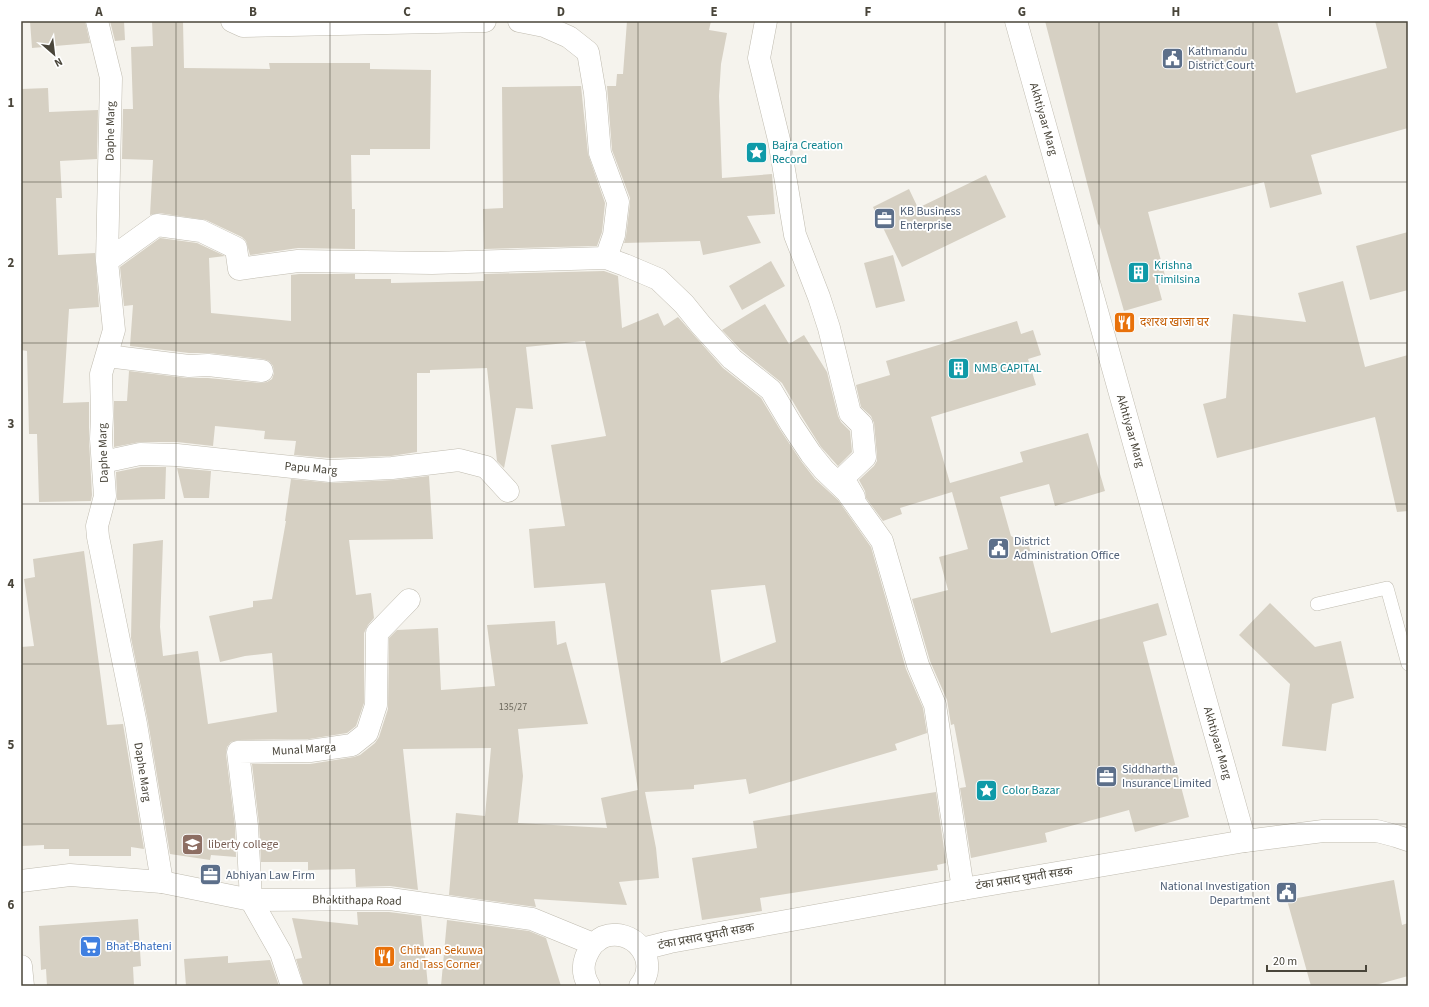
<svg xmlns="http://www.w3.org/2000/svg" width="1429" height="1007" viewBox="0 0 1429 1007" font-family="'Source Sans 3','Noto Sans Devanagari',sans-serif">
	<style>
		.building { fill: #d6d0c3; fill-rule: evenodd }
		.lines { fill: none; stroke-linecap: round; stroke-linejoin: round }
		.service-casing { stroke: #c0bcb0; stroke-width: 14 }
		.minor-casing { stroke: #c0bcb0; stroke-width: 23 }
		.tertiary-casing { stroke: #c0bcb0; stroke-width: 23 }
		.service { stroke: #fff; stroke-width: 13 }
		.minor { stroke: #fff; stroke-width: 22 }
		.tertiary { stroke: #fff; stroke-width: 22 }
		.grid { fill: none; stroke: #49453a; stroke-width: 1; stroke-opacity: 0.55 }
		.labels { text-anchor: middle; stroke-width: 3.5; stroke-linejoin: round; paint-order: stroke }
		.number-label { font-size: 10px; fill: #6c685c }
		.service-label { font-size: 12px; fill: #4e5e75; stroke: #fff; text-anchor: start }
		.street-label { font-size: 12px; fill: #49453a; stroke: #fff }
		.culture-label { font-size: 12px; fill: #0d838f; stroke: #fff; text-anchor: start }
		.food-label { font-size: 12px; fill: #c56008; stroke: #fff; text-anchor: start }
		.education-label { font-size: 12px; fill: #785e54; stroke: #fff; text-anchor: start }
		.shop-label { font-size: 12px; fill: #366cbe; stroke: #fff; text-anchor: start }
		.neatline { fill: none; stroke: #49453a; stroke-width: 1.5 }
		.grid-label { font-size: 13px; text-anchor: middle; font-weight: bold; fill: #49453a }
	</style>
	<rect width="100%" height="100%" fill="#f5f3ed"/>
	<path class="building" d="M30,21H85L90,43L32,48Z
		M110,21H124L125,40L115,41Z
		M152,21H183L184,68L270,69L269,63H370V69L431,70L430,149H370V155H351L352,209H355V249L298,248L250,255L246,241L242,237L206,220L159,213L150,215L153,160L122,159L123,109H133L131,47L153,46Z
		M627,21H711L709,30L727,33L721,64L719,96L722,178L772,174L775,214L747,216L761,243L703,255L700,241L624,243L626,236L630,203V198L612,150L607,86H616L617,74H623Z
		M1045,21H1277L1296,93L1387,68L1375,21H1408V128L1311,155L1322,194L1270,208L1264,182L1148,212L1167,283L1158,285L1162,300L1124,311L1099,224L1098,225Z
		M581,86L588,154L605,203L602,232L597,246L484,249L483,209L503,208L502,87Z
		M48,88L49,112L98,110L97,159L60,161L62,198H56L58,255L95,253L99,307L69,309L63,403L89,402V440L92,495L91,501L39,502L37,434H29L27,351L21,350V89Z
		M986,175L1006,217L902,267L873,207L909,189L918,208Z
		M1408,232V290L1370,300L1356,246Z
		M160,238L197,243L225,256L209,258L211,313L291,321V275L299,274H355V279H391V283L484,281V274L604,271L618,276L622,328L658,313L664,326L678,317L723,368L761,398L781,431L801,461L815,479L838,500L871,547L906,669L923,708L927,733L895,744L897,750L749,794L746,779L694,785V789L645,792L656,848L659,878L619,882L627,905L534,899L536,907L449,895L456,813L485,816L491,748L403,749L418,890L390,886L356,887L355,869L308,870V862H261L259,824L252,764H310L354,757L360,755L375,743L379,737L388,709L389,638L397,630L438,628L441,690L495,686L487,625L555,621L557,645L566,642L588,724L518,729L523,776L518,823L607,828L601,798L638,790L605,583L534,588L529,529L565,526L551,445L606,436L585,341L526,347L533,409L516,408L504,468L497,461L487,368L430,370V373H417V452L391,456L330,458L294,455L296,441L264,439L265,431L215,426L213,446L177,442H140L114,447V401H127L129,371L187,378H208L261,383L267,382L272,379L274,373L273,366L269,361L263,359L209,353H189L130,346L133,305L124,306L120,267ZM765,585L776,642L721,663L711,590Z
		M893,255L905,301L876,308L864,263Z
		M771,261L785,286L742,310L729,286Z
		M1343,281L1365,367L1408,355V511L1397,512L1375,417L1217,458L1203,404L1226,398L1233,314L1306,322L1298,293Z
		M765,304L789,344L804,335L827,372L838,416L841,422L850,431L852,452L838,466L821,447L802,417L782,383L741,350L722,330Z
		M1017,321L1021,334L1033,330L1041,355L1028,359L1036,385L931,417L950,483L1023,462L1020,452L1088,433L1105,491L1055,506L1049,484L1000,497L1011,536L1029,546L1051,633L1158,603L1167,635L1143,642L1189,817L1135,832L1129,810L1045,833L1047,842L971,858L960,788L966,787L954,724L951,725L947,700L930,661L912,599L948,590L939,557L968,549L952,492L900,508L902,514L883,521L866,498L865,491L859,480L874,466L877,461V456L874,423L871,416L861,407L856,385L890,375L886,361Z
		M141,467H166L165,499L117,500L116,472Z
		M177,468L211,471L209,498H184Z
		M429,476L433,539L349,540L356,595L371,593L374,618L368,625L364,633V703L356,726L347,733L309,739L238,740L231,742L227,747L226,754L235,827L236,857L211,855L210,860L170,854L148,722L131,638L133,544L163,540L160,627L163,656L198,651L208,724L277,712L272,653L245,656L220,662L209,616L253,607V601L272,599L286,521H285L291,479L331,483L393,480Z
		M84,551L107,725L123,724L144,849L131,847V856H69V849H44V845L21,846V647L34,646L24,579L35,577L33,559Z
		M1270,603L1315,647L1341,641L1354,698L1332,704L1326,751L1282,746L1290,684L1239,635Z
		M936,792L946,863L937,865L938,870L760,898L762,911L702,920L692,858L757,848L753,821Z
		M1394,880L1402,925L1408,923V976L1372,986H1311L1287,900Z
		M357,912H389L421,916L428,986H304L296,959L302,958L292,918L358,925Z
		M138,919L141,966L133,967L134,986H47L46,969L41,970L39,926Z
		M447,920L529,931L546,938L561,986H441Z
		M228,956V963L270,960L279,986H186L184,959Z"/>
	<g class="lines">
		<defs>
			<path id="service" d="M1317,604L1387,588L1408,664"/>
			<path id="minor" d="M97,21L111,78L107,261L114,330L101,374L102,416L101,439L105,496L97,526L98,537L136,724L162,882
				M232,21L243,26L485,21
				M519,21L544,26L569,37L588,52L595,93L600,153L618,202L614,235L606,258
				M766,21L759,58L779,140L795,235L819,297L829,328L850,413L862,425L865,457L843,478L854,497
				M1016,21L1245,841
				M107,261L157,225L201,231L236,248L239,269L298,261L432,263L606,258L625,265L658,279L684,304L701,325L732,359L771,390L791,424L811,454L824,470L847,492L882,541L918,665L935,705L963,889
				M107,356L189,366L208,365L262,371
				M103,462L140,454L177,455L330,471L392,468L459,460L486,467L508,491
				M21,966L23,986
				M292,986L281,953L251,900L247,826L238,752L310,751L352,745L367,733L376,705L377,633L409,600"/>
			<path id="tertiary" d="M21,881L70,875L162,882L251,900L390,899L532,919L593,944C596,942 599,939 603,937C633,926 661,960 640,986
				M642,949L670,942L963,889L1245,841L1323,831H1377L1396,836L1408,840
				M589,986C580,971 583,958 593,944"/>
		</defs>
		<use href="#service" class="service-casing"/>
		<use href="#minor" class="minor-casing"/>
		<use href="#tertiary" class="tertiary-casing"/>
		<use href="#service" class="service"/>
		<use href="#minor" class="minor"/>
		<use href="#tertiary" class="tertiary"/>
	</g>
	<path class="grid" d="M176,21V986M330,21V986M484,21V986M638,21V986M791,21V986M945,21V986M1099,21V986M1253,21V986M21,182H1408M21,343H1408M21,504H1408M21,664H1408M21,824H1408"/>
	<defs>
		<symbol id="civic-square" viewBox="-11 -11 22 22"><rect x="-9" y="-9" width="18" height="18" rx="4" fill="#5c6f8a" stroke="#fff"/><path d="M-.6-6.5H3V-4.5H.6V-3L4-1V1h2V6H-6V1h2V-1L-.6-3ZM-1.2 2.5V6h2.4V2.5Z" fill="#fff"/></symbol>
		<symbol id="sight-square" viewBox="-11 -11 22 22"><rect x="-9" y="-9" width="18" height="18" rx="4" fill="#0f9aa8" stroke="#fff"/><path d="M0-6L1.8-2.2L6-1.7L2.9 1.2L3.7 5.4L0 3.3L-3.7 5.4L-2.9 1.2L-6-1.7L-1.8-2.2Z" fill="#fff"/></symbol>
		<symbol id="office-square" viewBox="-11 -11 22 22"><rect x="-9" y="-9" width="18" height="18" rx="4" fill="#5c6f8a" stroke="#fff"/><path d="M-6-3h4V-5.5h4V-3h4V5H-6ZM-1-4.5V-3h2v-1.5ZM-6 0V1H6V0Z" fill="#fff"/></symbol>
		<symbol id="building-square" viewBox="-11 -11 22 22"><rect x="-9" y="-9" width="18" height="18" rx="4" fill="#0f9aa8" stroke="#fff"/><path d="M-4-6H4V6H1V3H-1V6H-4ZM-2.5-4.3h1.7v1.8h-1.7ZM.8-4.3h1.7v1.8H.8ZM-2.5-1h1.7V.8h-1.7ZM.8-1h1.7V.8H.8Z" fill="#fff"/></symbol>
		<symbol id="restaurant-square" viewBox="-11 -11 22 22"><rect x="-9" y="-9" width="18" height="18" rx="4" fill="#e8710a" stroke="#fff"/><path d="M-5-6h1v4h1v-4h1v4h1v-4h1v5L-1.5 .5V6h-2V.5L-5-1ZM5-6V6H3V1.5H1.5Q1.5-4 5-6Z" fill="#fff"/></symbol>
		<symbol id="university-square" viewBox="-11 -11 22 22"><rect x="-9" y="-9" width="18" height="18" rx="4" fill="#8d6e63" stroke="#fff"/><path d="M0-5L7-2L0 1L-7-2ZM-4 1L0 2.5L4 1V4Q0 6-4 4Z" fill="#fff"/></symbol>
		<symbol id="supermarket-square" viewBox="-11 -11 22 22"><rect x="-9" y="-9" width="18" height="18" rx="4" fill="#3f7fe0" stroke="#fff"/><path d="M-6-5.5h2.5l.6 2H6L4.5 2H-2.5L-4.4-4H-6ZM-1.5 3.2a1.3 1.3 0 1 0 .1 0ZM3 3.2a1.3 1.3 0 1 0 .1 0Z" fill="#fff"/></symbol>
	</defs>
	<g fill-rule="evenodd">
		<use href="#civic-square" x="1160" y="46" width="25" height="25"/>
		<use href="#sight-square" x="744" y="140" width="25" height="25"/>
		<use href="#office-square" x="872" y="206" width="25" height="25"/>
		<use href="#building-square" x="1126" y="260" width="25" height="25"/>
		<use href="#restaurant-square" x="1112" y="310" width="25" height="25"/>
		<use href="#building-square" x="946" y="356" width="25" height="25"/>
		<use href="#civic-square" x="986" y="536" width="25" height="25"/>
		<use href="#office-square" x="1094" y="764" width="25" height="25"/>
		<use href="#sight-square" x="974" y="778" width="25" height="25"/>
		<use href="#university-square" x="180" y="832" width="25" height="25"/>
		<use href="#office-square" x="198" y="862" width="25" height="25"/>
		<use href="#civic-square" x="1274" y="880" width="25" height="25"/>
		<use href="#supermarket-square" x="78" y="934" width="25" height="25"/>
		<use href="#restaurant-square" x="372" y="944" width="25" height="25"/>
	</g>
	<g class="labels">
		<g class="number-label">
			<text x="513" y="710">135/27</text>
		</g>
		<g class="service-label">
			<text x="1188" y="55">Kathmandu<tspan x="1188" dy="14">District Court</tspan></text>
			<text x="900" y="215">KB Business<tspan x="900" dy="14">Enterprise</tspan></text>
			<text x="1014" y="545">District<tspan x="1014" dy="14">Administration Office</tspan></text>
			<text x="1122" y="773">Siddhartha<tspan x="1122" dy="14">Insurance Limited</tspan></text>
			<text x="226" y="879">Abhiyan Law Firm</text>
			<text x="1270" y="890" text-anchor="end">National Investigation<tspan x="1270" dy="14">Department</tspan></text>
		</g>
		<g class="street-label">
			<text transform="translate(1044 119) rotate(74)" y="4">Akhtiyaar Marg</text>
			<text transform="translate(110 131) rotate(-89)" y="4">Daphe Marg</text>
			<text transform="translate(1131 431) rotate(74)" y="4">Akhtiyaar Marg</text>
			<text transform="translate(103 453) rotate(-92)" y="4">Daphe Marg</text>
			<text transform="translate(311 468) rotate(5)" y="4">Papu Marg</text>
			<text transform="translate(1218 743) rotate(74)" y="4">Akhtiyaar Marg</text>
			<text transform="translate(304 749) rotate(-4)" y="4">Munal Marga</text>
			<text transform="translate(143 772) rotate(81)" y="4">Daphe Marg</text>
			<text transform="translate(1024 878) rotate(-9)" y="4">टंका प्रसाद घुमती सडक</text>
			<text transform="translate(357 900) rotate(1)" y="4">Bhaktithapa Road</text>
			<text transform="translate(706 936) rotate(-11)" y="4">टंका प्रसाद घुमती सडक</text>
		</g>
		<g class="culture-label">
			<text x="772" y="149">Bajra Creation<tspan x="772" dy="14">Record</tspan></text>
			<text x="1154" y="269">Krishna<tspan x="1154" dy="14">Timilsina</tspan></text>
			<text x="974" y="372">NMB CAPITAL</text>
			<text x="1002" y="794">Color Bazar</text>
		</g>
		<g class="food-label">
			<text x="1140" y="326">दशरथ खाजा घर</text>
			<text x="400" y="954">Chitwan Sekuwa<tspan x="400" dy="14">and Tass Corner</tspan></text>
		</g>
		<g class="education-label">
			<text x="208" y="848">liberty college</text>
		</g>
		<g class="shop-label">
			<text x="106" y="950">Bhat-Bhateni</text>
		</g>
	</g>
	<rect width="1429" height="1007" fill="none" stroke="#ffffff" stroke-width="44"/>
	<g transform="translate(54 54) rotate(152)" stroke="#ffffff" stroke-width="3" paint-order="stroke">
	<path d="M0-3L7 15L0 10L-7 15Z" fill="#49453a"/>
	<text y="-6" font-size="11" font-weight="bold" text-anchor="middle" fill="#49453a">N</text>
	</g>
	<path d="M1267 965v6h99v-6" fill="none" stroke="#49453a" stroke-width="2"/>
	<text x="1273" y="965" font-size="12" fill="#49453a" stroke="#ffffff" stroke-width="3" paint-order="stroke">20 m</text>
	<rect x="22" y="22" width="1385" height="963" class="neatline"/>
	<g class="grid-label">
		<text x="99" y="16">A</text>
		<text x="253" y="16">B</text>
		<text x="407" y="16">C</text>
		<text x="561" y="16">D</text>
		<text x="714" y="16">E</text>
		<text x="868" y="16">F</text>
		<text x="1022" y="16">G</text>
		<text x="1176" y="16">H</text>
		<text x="1330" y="16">I</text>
		<text x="11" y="107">1</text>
		<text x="11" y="267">2</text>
		<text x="11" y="428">3</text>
		<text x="11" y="588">4</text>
		<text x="11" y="749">5</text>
		<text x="11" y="909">6</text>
	</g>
</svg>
